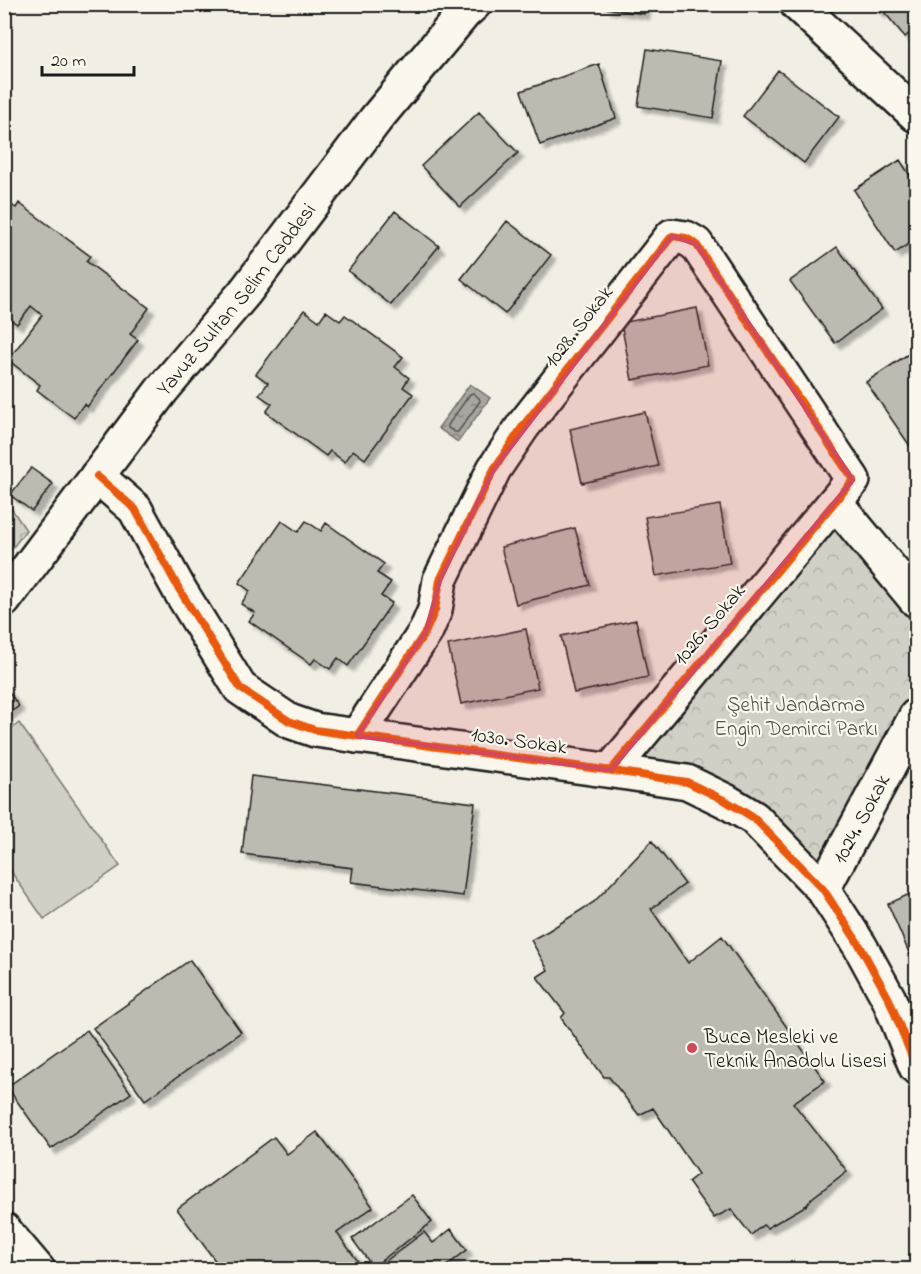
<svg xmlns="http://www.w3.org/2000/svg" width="921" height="1274" viewBox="0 0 921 1274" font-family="'Indie Flower',sans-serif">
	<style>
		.forest { fill: url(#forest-crowns); stroke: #777671; stroke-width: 1.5 }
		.pitch { fill: #d2cfc6; stroke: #777671; stroke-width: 1.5 }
		.water { fill: url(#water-ripples); stroke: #716f6b; stroke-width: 1.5 }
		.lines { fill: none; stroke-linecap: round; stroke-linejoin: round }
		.shore { stroke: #545351; stroke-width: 1.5 }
		.building { fill: #bdbab1; stroke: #1c1c1c; stroke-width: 1.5; filter: url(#shadow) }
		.minor-casing { stroke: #1c1c1c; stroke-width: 38 }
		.major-casing { stroke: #1c1c1c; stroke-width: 38 }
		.minor { stroke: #fbf7ec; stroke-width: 33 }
		.major { stroke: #fbf7ec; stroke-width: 33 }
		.cycleway-casing { stroke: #fbf7ec; stroke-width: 11 }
		.cycleway { stroke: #e8590c; stroke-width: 8 }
		.marked { fill: #d1495b; fill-opacity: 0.2; stroke: #d1495b; stroke-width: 4.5; stroke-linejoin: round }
		.poi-dot { fill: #d1495b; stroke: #fbf7ec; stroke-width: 2 }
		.labels { text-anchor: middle; stroke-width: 4.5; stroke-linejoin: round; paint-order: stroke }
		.street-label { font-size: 21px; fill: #1c1c1c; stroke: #fbf7ec }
		.park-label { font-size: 21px; fill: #53524f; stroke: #fbf7ec }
		.poi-label { font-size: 21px; fill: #1c1c1c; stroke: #fbf7ec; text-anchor: start }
	</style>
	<defs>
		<pattern id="forest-crowns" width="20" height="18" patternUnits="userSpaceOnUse" patternTransform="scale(1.5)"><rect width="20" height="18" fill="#d2cfc6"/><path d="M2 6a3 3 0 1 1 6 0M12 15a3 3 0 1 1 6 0" fill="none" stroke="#b4b1aa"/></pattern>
		<pattern id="water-ripples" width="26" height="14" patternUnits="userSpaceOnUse" patternTransform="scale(1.5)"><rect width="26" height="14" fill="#a9a6a0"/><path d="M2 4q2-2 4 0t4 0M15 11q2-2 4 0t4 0" fill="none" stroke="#898682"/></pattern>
		<filter id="shadow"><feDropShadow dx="5.5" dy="5.5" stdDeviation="1.5" flood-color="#0004"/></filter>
	</defs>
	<rect width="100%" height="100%" fill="#f2eee4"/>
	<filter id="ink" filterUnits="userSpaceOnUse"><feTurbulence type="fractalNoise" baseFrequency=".0167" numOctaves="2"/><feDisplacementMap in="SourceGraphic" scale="12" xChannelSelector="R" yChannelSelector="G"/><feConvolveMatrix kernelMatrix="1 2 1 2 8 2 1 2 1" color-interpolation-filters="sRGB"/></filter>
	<g filter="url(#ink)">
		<path class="forest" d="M5,499L26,530L5,558H4Z
			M835,502L916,600V720L823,889L754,818L627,773Z"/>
		<path class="pitch" d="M19,723L120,866L44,919L5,863V734Z"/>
		<path class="water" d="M470,384L490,398L458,442L438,428Z"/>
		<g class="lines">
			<path class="shore" d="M473,393L479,398L480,401L458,432H455L448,428V425L470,394Z"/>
		</g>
		<path class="building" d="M606,4H645L644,14L606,8Z
			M872,4H889L880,13Z
			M895,4H916V28L905,37L885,13Z
			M647,49L722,61L713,118L638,106Z
			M599,64L616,118L540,145L521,91Z
			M778,70L839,117L804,163L743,116Z
			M479,112L518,153L460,207L421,166Z
			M900,160L916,185V239L895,253L854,190Z
			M4,200L16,208L19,203L90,256L86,261L149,308L130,334L138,340L87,407L84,404L74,418L37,390L40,385L8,360L42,315L31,306L17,324L4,315Z
			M395,211L439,246L391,305L348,271Z
			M507,221L551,255L505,314L461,279Z
			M837,247L882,309L835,343L790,281Z
			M697,308L708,365L632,380L621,323Z
			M304,310L319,321L326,311L340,321L345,315L403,357L395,367L409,378L403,387L413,394L365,459L353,450L345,462L330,451L326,456L266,412L272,404L259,395L268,383L256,374Z
			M916,349V442L910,446L866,382Z
			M645,412L658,466L582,483L570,429Z
			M31,468L53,484L32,511L10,495Z
			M720,505L730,563L656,576L645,517Z
			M282,521L298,532L306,521L321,531L326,523L384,564L377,573L391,582L381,596L392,603L348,666L338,658L330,669L315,659L311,664L249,621L255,613L241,604L250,591L239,583Z
			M575,528L590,585L516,604L501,547Z
			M636,620L648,677L574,693L561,636Z
			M526,629L538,688L461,704L448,645Z
			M6,688L19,706L4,717V689Z
			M251,776L475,803L463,896L351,882L353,868L242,854Z
			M916,805V821L909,817Z
			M652,841L685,884L651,909L688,963L722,936L825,1081L793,1103L847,1171L812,1198L807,1205L767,1228L763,1225L751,1235L731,1209L714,1218L688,1182L698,1174L653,1108L639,1115L609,1077H604L561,1018L565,1013L537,977L548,970L531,940L548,931L594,902Z
			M916,891V969L888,904Z
			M190,960L241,1032L145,1100L93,1028Z
			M87,1030L131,1093L51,1149L7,1087Z
			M317,1132L373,1207L337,1233L360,1264L352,1270H222L177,1209L274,1137L287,1154Z
			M412,1195L432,1222L373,1267L352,1239Z
			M451,1229L467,1250L441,1270H374L424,1232L433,1243Z"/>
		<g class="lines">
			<defs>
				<g id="minor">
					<path d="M797,4L916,115"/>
					<path d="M97,476L135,509L179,589L240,688L289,721L315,730L627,773L687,782L726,801L754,818L823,889L860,946L889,999L916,1067"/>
					<path d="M835,502L916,600"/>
					<path d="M357,736L426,631L435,610L440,580L494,469L523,426L672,236L686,238L696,244L853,480L611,770"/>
					<path id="s1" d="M823,889L916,716"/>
				</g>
				<g id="major">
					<path id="s2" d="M4,600L162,390L245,292L376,119L464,13L474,4"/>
					<path d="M4,1230L38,1270"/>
				</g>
			</defs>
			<use href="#minor" class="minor-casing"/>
			<use href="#major" class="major-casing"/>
			<use href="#minor" class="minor"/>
			<use href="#major" class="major"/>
			<defs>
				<path id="cycleway" d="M97,476L135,509L179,589L240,688L289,721L315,730L627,773L687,782L726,801L754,818L823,889L860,946L889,999L916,1067
					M357,736L426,631L435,610L440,580L494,469L523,426L672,236L686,238L696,244L853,480L611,770"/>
			</defs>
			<use href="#cycleway" class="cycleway-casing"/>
			<use href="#cycleway" class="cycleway"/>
		</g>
	</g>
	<path class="marked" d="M672,236L696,244L853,480L611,770L357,736L426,631L440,580L494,469Z"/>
	<circle class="poi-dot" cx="692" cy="1048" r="6"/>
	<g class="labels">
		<g class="street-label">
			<text dy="7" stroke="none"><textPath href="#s2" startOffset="380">Yavuz Sultan Selim Caddesi</textPath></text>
			<text transform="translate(578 326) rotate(-52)" y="7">1028. Sokak</text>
			<text transform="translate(709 624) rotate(-50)" y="7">1026. Sokak</text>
			<text transform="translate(519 740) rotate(8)" y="7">1030. Sokak</text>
			<text dy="7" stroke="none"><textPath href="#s1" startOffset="80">1024. Sokak</textPath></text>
		</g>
		<g class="park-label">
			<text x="796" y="711">Şehit Jandarma<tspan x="796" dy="24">Engin Demirci Parkı</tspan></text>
		</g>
		<g class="poi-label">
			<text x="704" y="1043">Buca Mesleki ve<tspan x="704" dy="24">Teknik Anadolu Lisesi</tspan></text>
		</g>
	</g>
	<rect width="921" height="1274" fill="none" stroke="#fbf7ec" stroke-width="24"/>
	<rect x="12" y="12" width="897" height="1250" fill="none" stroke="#1c1c1c" stroke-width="2" filter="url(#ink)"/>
	<path d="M42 66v9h92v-9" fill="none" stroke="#1c1c1c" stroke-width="3"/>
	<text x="51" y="66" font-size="18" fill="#1c1c1c" stroke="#fbf7ec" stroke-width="4.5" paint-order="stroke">20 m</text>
</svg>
